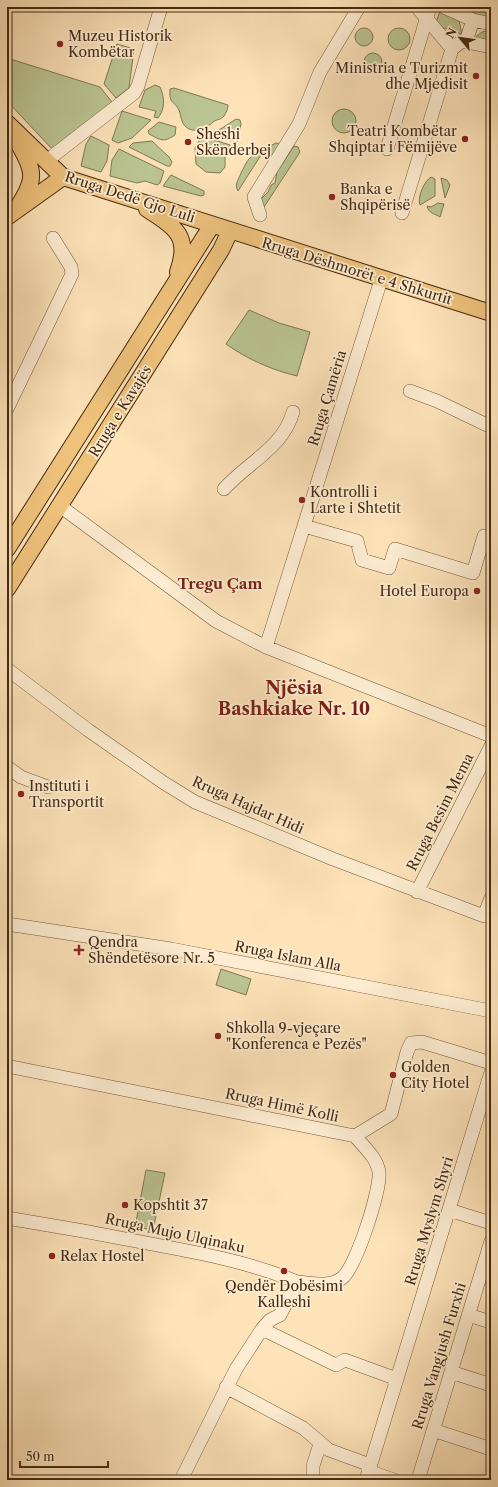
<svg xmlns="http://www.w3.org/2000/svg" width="498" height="1487" viewBox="0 0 498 1487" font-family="'Libre Caslon Text',serif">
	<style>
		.green { fill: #bbc593; stroke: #807852 }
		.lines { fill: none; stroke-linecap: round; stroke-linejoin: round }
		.minor-casing { stroke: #72583b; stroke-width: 14 }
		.major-casing { stroke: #442a11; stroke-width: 18 }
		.minor { stroke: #feedd2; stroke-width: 13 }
		.major { stroke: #efc27c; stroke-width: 16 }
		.poi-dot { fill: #8f2418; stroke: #feedd2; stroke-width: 1.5 }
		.labels { text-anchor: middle; stroke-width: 3.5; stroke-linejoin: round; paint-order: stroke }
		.poi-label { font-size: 14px; fill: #442a11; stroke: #feedd2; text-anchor: start }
		.street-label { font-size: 14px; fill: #442a11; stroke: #feedd2 }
		.neighbourhood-label { font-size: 15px; font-weight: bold; fill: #7a1f14; stroke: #feedd2 }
		.district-label { font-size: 18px; font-weight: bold; fill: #7a1f14; stroke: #feedd2 }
	</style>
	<rect width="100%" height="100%" fill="#fee3b9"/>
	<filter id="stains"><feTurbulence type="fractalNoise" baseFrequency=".005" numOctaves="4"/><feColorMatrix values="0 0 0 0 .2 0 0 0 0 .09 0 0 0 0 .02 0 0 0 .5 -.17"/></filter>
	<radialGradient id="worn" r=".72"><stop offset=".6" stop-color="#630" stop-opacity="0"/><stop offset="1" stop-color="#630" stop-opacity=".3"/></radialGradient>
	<path class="green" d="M468,7H491V19L467,11Z
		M440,11L459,21L462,34L435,25Z
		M388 39a11 11 0 1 1 22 0a11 11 0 1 1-22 0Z
		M355 37a9 9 0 1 1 18 0a9 9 0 1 1-18 0Z
		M491,30V43L474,38L482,32Z
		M117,44L134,49L129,88L116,98L104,84Z
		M364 62a9 9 0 1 1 18 0a9 9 0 1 1-18 0Z
		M7,58L100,87L112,102L53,150L7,101Z
		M155,85L160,87C165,98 165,109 158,118L154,117L156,111L139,107L145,90Z
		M174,88L228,105C228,109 226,113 224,116C221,120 217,119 213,122C207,128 194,134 186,127C181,123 181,115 179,110C174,100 169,105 170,89Z
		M332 121a12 12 0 1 1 24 0a12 12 0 1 1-24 0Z
		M122,111L151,120L132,138L118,143L112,140Z
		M236,119L240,120L241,124L237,142L208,133L219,130Z
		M159,122L176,127L175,135C163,143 161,140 149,134L148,131Z
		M91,136L109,145L107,161L101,172L81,166L86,144Z
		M202,136L230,145L225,153V167L220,173L206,172L196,164L195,148Z
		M152,141L169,157L172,162L170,166H167L129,147L133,143Z
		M276,143L280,144L276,156L261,151Z
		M294,146L298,147L300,152L262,210L261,199L268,192L271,185L275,183L277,172Z
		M119,149L164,171L160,183L157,185L145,181L137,183L110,176L112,160Z
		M257,153L261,155L238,191C234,184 239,179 241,173C246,164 247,158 257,153Z
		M171,175L204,191V195L201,196L163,186Z
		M431,177L435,179V196L420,205C417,198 424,181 431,177Z
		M441,178L447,180L450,185L445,198Z
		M438,203L444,204L440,217C434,213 429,214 427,206L431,207Z
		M249,310L279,323L310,332L297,376C272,370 247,359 226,344Z
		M221,969L251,979L246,995L216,985Z
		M146,1170L165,1173L153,1230L135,1227Z"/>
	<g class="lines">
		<defs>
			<path id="minor" d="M417,7L452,49
				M444,7L473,20
				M466,41L473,20L491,24
				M387,149L430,7
				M54,155L134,93L138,86L161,7
				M402,213L452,49L462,41L491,47
				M260,215L254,197L299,124L320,72L359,7
				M410,391L437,401L491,427
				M7,409L72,274L71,267L53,238
				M224,489C248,462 283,448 293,412
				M60,506L216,621L266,647L491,736
				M304,526L357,541L362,560L389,568L395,549L473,573L484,536L491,538
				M266,647L381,280
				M7,669L88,730L164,783L195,802L333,859L484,916L491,898
				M7,767L21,777L48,787
				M417,892L491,746
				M7,924L171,949L491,1011
				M7,1066L355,1136L391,1114L407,1052L411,1043L422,1042L491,1063
				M449,1210L491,1223
				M7,1218C57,1226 107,1235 157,1245C205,1254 252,1263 297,1282
				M468,1315L491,1322
				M262,1329L336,1365L345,1360L397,1379
				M451,1372L491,1385
				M226,1387L303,1428L329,1450L370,1465
				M433,1430L491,1449
				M368,1471L394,1480
				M181,1480L236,1369L262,1329L270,1320L280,1315L297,1282C312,1283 330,1288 342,1278C356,1268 381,1189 379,1172C377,1158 364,1147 355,1136
				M313,1480V1466L320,1444
				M366,1480L491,1072
				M418,1480L491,1241"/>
			<path id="major" d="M7,123L63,177L491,313
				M147,209C175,227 191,236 178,272
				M16,210C36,180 36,172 17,141
				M7,217L63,177
				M7,549L212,225
				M7,589L221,250L230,231"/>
		</defs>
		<use href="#minor" class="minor-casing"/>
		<use href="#major" class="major-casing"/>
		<use href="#minor" class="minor"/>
		<use href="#major" class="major"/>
	</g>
	<g class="poi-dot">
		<circle cx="60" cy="44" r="4"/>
		<circle cx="476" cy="76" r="4"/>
		<circle cx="465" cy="139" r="4"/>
		<circle cx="188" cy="142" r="4"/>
		<circle cx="332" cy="197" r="4"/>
		<circle cx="302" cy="500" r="4"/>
		<circle cx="477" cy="591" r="4"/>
		<circle cx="21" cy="794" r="4"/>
		<path d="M77 944h4v4h4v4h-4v4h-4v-4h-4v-4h4z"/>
		<circle cx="218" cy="1036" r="4"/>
		<circle cx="393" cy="1075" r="4"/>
		<circle cx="125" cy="1205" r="4"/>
		<circle cx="52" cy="1256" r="4"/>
		<circle cx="284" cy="1271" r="4"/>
	</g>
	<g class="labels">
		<g class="poi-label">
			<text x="68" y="41">Muzeu Historik<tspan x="68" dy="16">Kombëtar</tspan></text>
			<text x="468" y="73" text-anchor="end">Ministria e Turizmit<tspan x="468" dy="16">dhe Mjedisit</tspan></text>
			<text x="457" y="136" text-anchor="end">Teatri Kombëtar<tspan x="457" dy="16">Shqiptar i Fëmijëve</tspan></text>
			<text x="196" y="139">Sheshi<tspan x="196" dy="16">Skënderbej</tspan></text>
			<text x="340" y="194">Banka e<tspan x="340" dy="16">Shqipërisë</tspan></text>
			<text x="310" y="497">Kontrolli i<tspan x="310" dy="16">Larte i Shtetit</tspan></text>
			<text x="469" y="596" text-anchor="end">Hotel Europa</text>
			<text x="29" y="791">Instituti i<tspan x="29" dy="16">Transportit</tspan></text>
			<text x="88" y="947">Qendra<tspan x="88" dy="16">Shëndetësore Nr. 5</tspan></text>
			<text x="226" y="1033">Shkolla 9-vjeçare<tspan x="226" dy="16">"Konferenca e Pezës"</tspan></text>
			<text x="401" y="1072">Golden<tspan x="401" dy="16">City Hotel</tspan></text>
			<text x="133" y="1210">Kopshtit 37</text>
			<text x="60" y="1261">Relax Hostel</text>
			<text x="284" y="1291" text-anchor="middle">Qendër Dobësimi<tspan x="284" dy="16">Kalleshi</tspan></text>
		</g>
		<g class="street-label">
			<text transform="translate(130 197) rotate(18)" y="5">Rruga Dedë Gjo Luli</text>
			<text transform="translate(357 271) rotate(17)" y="5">Rruga Dëshmorët e 4 Shkurtit</text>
			<text transform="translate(327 398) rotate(-73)" y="5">Rruga Çamëria</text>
			<text transform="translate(120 411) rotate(-58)" y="5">Rruga e Kavajës</text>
			<text transform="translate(248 805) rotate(24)" y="5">Rruga Hajdar Hidi</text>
			<text transform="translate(440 812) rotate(-63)" y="5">Rruga Besim Mema</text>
			<text transform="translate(288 956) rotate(11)" y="5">Rruga Islam Alla</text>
			<text transform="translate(282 1105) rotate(12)" y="5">Rruga Himë Kolli</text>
			<text transform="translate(429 1221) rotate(-73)" y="5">Rruga Myslym Shyri</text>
			<text transform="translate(175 1233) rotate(12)" y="5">Rruga Mujo Ulqinaku</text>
			<text transform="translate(439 1356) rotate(-73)" y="5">Rruga Vangjush Furxhi</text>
		</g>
		<g class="neighbourhood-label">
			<text x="220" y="589">Tregu Çam</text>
		</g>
		<g class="district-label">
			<text x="294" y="694">Njësia<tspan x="294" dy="21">Bashkiake Nr. 10</tspan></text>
		</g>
	</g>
	<rect width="498" height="1487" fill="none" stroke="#fee3b9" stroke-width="24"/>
	<rect x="8" y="8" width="482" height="1471" fill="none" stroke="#442a11" stroke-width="2"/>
	<rect x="12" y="12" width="474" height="1463" fill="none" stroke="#442a11"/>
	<g transform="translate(460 38) rotate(299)" stroke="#feedd2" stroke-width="3" paint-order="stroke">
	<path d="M0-3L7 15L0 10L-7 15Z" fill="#442a11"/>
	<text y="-6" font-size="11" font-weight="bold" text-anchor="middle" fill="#442a11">N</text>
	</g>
	<path d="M20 1461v6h88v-6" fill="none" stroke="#442a11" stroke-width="2"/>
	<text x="26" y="1461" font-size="12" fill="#442a11" stroke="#feedd2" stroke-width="3" paint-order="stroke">50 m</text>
	<rect width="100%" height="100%" filter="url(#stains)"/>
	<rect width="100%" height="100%" fill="url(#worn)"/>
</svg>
